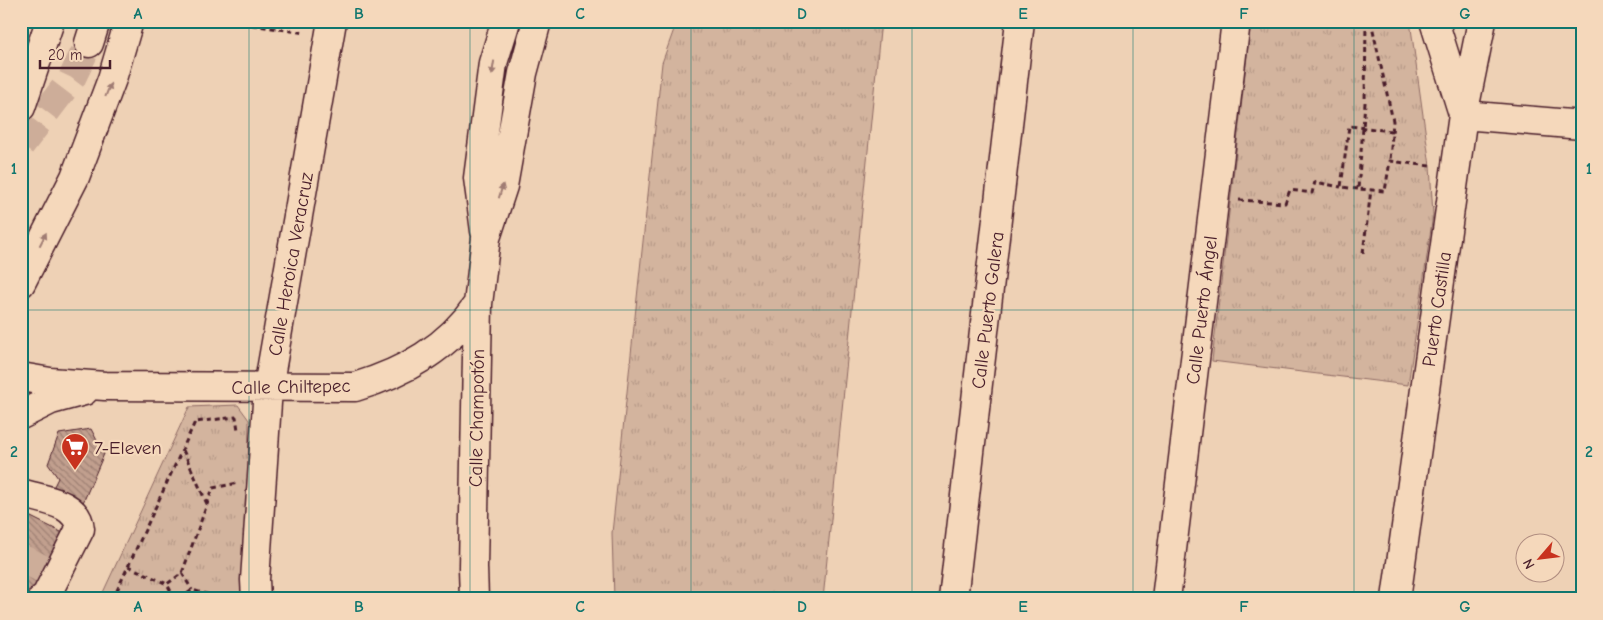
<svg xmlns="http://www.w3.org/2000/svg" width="1603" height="620" viewBox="0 0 1603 620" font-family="'Comic Neue',sans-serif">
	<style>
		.grass { fill: url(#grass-tufts); stroke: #8e6a64 }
		.building { fill: url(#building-back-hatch); stroke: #4a1f2b }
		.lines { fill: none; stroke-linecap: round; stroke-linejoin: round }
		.minor-tunnel { stroke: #cdad99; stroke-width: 28; stroke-dasharray: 28 14; stroke-linecap: butt }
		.highway-tunnel { stroke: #cdad99; stroke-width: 28; stroke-dasharray: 28 14; stroke-linecap: butt }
		.minor-casing { stroke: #4a1f2b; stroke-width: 31 }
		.highway-casing { stroke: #4a1f2b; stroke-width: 31 }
		.path { stroke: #4a1f2b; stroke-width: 3; stroke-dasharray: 5 4; stroke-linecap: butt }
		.minor { stroke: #f5d8bb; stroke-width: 28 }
		.highway { stroke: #f5d8bb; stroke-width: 28 }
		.oneway { fill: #a07c73 }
		.grid { fill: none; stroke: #0f766e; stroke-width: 1; stroke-opacity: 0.55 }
		.labels { text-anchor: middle; stroke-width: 4.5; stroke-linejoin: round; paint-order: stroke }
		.street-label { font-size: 19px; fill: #4a1f2b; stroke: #f5d8bb }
		.poi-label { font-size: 19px; fill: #4a1f2b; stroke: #f5d8bb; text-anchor: start }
		.neatline { fill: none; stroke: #0f766e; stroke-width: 2 }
		.grid-label { font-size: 16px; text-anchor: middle; font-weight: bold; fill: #0f766e }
	</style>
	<defs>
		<pattern id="grass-tufts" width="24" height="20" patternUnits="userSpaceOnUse" patternTransform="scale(1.25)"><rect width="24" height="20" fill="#d3b49e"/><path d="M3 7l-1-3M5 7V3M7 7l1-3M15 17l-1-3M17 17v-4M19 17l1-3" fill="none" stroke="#b79a88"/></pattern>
		<pattern id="building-back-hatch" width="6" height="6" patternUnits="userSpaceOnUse" patternTransform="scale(1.25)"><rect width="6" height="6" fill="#c19f8e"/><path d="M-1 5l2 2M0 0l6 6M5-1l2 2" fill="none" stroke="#9f8174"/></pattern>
	</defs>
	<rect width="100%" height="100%" fill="#eed1b5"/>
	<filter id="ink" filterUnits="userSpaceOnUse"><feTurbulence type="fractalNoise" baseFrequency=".02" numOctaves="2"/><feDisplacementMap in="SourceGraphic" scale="10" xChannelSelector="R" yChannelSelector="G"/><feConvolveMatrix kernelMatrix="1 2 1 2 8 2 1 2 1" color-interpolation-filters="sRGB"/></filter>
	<g filter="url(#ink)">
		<path class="grass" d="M677,21H881L823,599H614L612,533L662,63Z
			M1251,21H1410L1430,166L1433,215L1408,385L1212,361Z
			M238,405L249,420L246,599H100L189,407Z"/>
		<path class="building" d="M91,429L104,454L82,505L52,490L58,478L48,464L59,434Z
			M21,512L65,534L33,597L21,591Z"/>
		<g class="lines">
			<path class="minor-tunnel" d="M21,558L47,571"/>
			<path class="highway-tunnel" d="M21,145L72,78L89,43"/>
			<defs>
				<path id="minor" d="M1434,21L1463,114
					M1463,115L1582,125
					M485,231L478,178L493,63L506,21
					M21,377L50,382L105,386L355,387C405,372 448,348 478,304
					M21,415L51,400L84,391
					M21,493C43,500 78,502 80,529L46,596L42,599
					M256,599L255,580L268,388L332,21
					M474,599L473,567L478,304L486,238L503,186L523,73L537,21
					M953,599L1020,21
					M1166,599L1236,21
					M1396,599L1463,115L1482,21"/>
				<path id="highway" d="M89,43L96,21
					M21,107L50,21
					M21,283L75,177L112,79L129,21"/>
			</defs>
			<use href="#minor" class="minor-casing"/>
			<use href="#highway" class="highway-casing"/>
			<path class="path" d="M226,21L305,33
				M1366,21L1365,103L1358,189L1385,191L1390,161L1430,166
				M1371,21L1393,121L1390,161
				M1358,189L1341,187L1349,126L1392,131
				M1239,200L1285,203L1290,190L1312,193L1315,182L1341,187
				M1363,253L1371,190
				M183,450L207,504
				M128,566L167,584
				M182,573L192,590
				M113,599L195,422L236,417L238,430
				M175,599L167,584L182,573L213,488L238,483
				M180,599L192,590L225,599"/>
			<use href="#minor" class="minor"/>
			<use href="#highway" class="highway"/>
		</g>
		<defs><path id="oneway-solid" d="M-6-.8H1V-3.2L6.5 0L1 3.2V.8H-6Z" transform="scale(1.25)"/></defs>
		<g class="oneway">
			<use href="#oneway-solid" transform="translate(493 68) rotate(99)"/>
			<use href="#oneway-solid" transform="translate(108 90) rotate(-69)"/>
			<use href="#oneway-solid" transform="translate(501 191) rotate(-73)"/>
			<use href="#oneway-solid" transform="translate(43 239) rotate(-63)"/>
		</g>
	</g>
	<path class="grid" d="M249,21V599M470,21V599M691,21V599M912,21V599M1133,21V599M1354,21V599M21,310H1582"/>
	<defs>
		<symbol id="supermarket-pin" viewBox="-11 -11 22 30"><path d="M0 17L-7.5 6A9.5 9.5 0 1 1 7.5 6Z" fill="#c8321e" stroke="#f5d8bb"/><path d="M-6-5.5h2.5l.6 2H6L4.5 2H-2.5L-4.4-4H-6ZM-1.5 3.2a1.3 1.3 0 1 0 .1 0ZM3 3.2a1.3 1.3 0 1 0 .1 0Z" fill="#fff"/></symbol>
	</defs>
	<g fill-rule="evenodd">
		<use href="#supermarket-pin" x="59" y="431" width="32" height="43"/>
	</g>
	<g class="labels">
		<g class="street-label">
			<text transform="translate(290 264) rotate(-80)" y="7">Calle Heroica Veracruz</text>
			<text transform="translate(1436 309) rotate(-82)" y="7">Puerto Castilla</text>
			<text transform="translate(987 310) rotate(-83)" y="7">Calle Puerto Galera</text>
			<text transform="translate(1201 310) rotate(-83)" y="7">Calle Puerto Ángel</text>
			<text transform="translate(291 386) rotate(-1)" y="7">Calle Chiltepec</text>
			<text transform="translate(476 418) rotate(-89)" y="7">Calle Champotón</text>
		</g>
		<g class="poi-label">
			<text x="94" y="454">7-Eleven</text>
		</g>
	</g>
	<rect width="1603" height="620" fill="none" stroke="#f5d8bb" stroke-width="55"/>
	<g transform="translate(1540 558) rotate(242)"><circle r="24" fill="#f5d8bb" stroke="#b18e81"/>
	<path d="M0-4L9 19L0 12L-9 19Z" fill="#c8321e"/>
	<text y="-8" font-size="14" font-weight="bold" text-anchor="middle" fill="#4a1f2b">N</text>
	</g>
	<path d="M40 60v8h70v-8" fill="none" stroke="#4a1f2b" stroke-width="2.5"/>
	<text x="48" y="60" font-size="15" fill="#4a1f2b" stroke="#f5d8bb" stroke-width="4" paint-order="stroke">20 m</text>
	<rect x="28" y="28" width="1548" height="564" class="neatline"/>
	<g class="grid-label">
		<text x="138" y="19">A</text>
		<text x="359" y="19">B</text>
		<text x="580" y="19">C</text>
		<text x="802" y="19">D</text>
		<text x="1023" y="19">E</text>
		<text x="1244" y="19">F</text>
		<text x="1465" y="19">G</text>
		<text x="14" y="174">1</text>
		<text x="1589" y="174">1</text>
		<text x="14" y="457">2</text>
		<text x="1589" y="457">2</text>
		<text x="138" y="612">A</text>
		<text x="359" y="612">B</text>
		<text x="580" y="612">C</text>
		<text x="802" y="612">D</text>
		<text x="1023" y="612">E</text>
		<text x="1244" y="612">F</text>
		<text x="1465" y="612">G</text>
	</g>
</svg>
